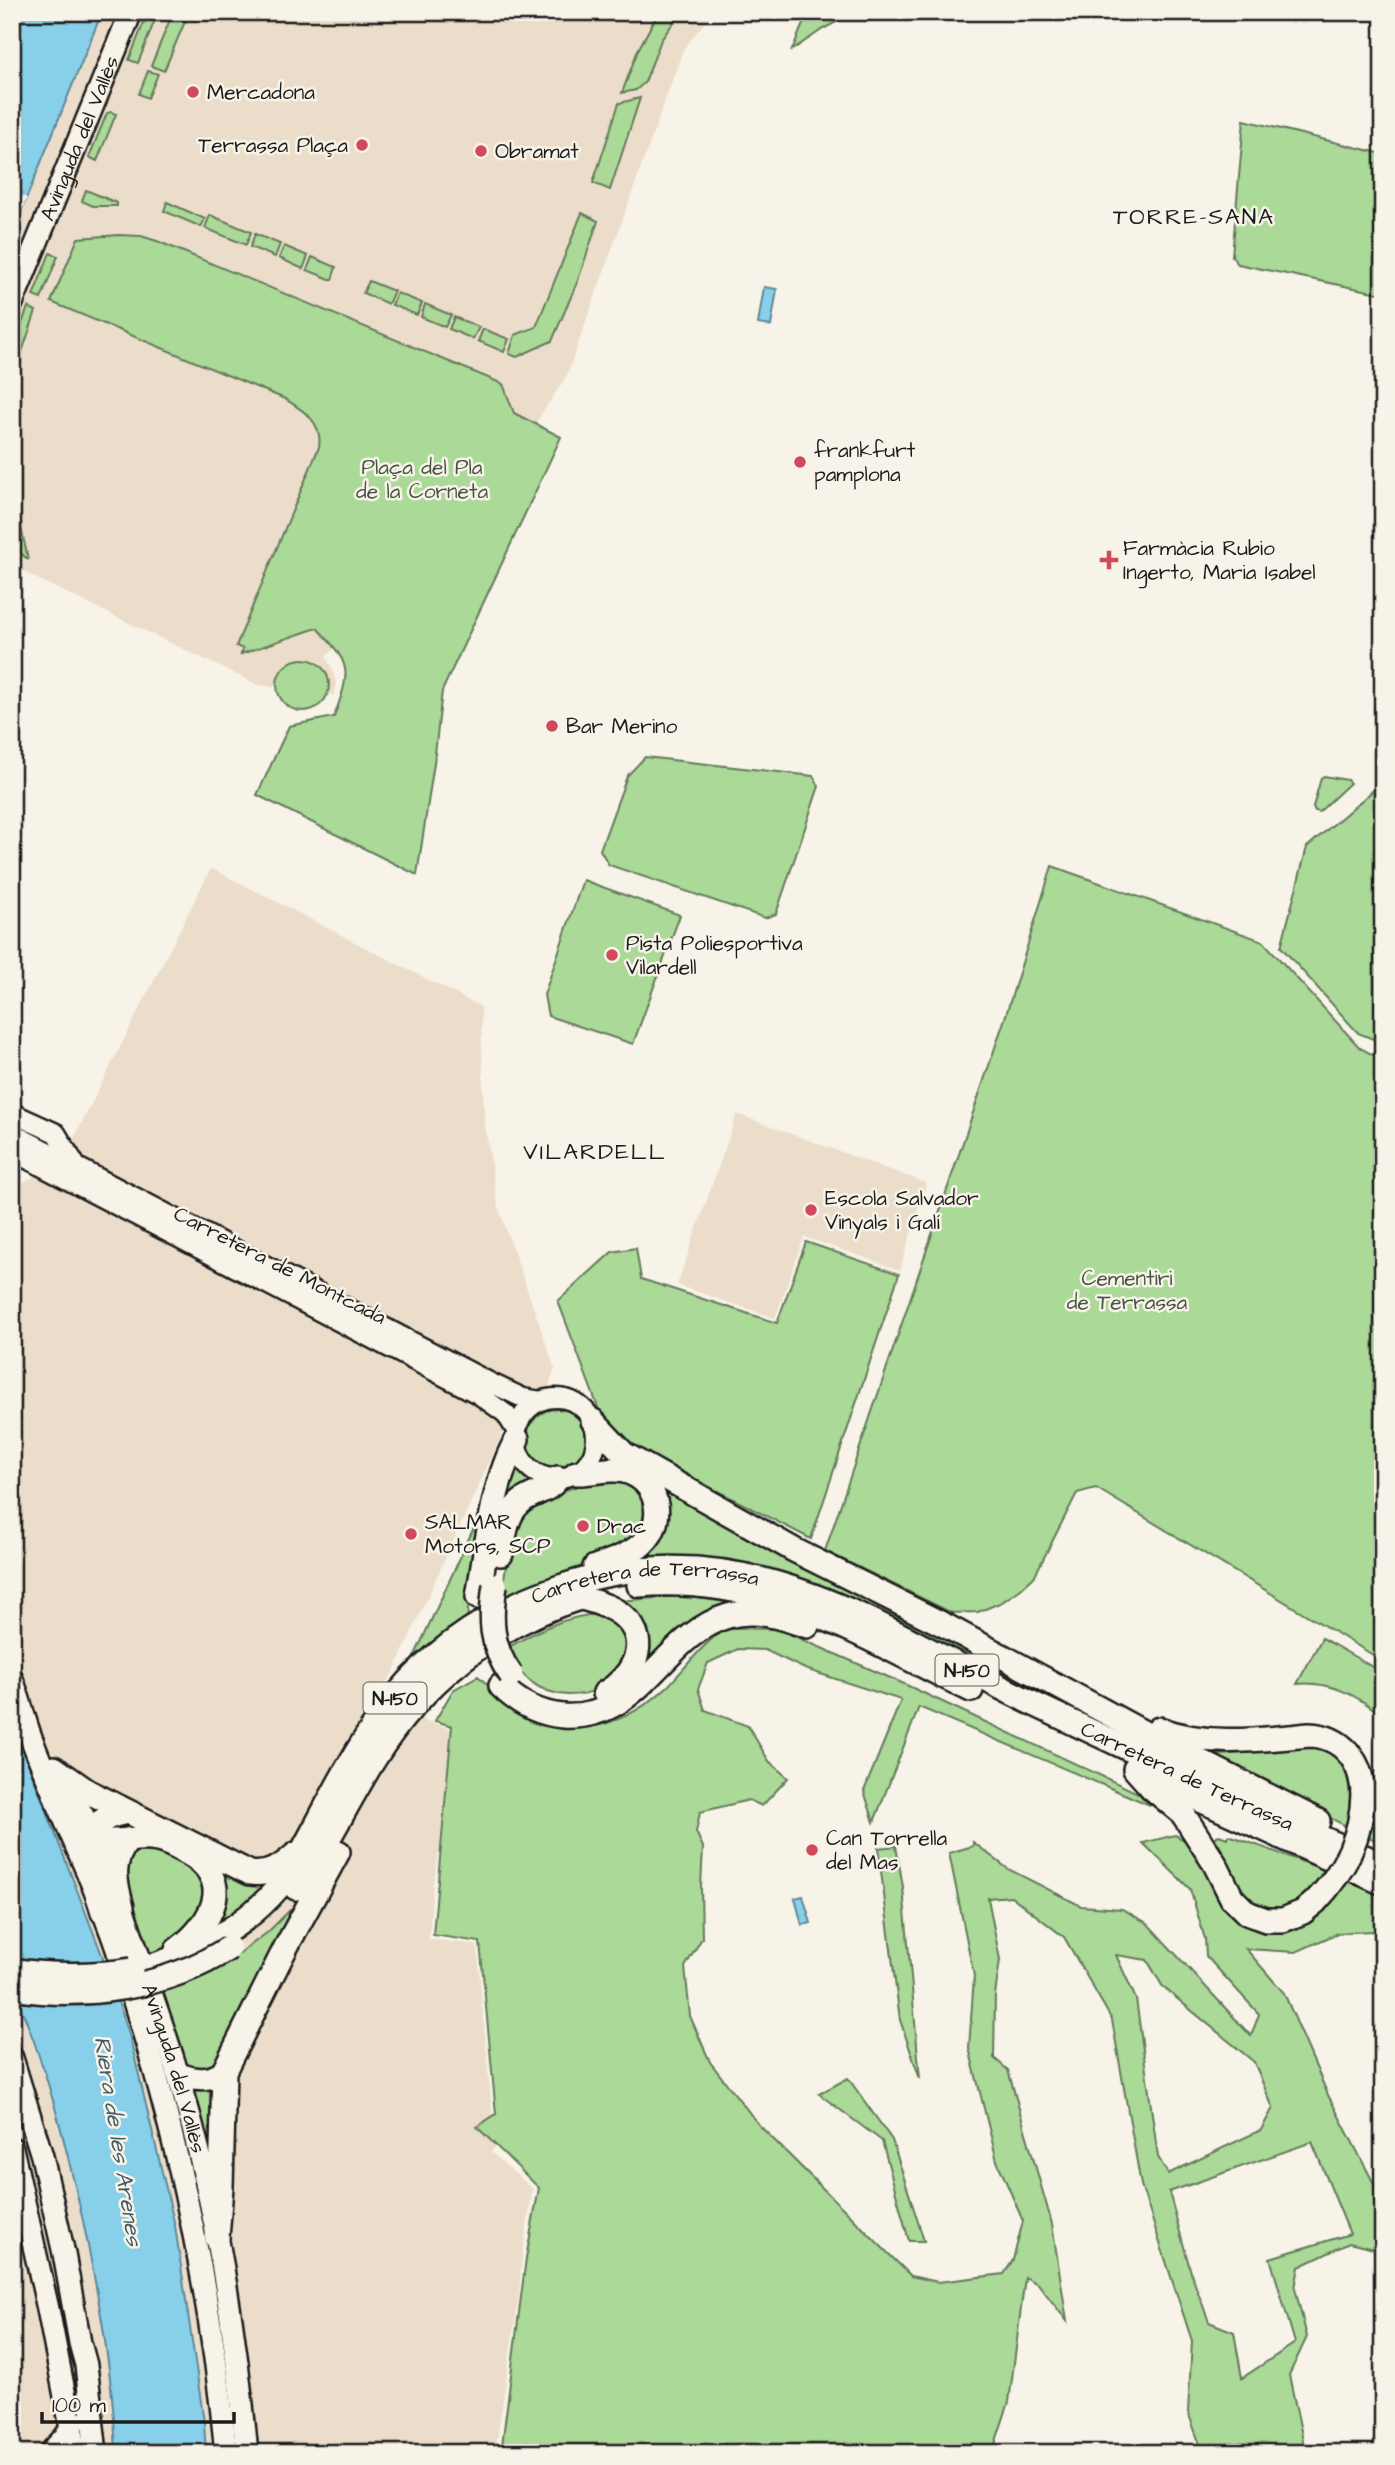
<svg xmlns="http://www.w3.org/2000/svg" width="1395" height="2465" viewBox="0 0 1395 2465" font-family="'Architects Daughter',sans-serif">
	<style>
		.built { fill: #ecddca }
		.green { fill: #aad998; stroke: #637a5a; stroke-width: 2; fill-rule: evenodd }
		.water { fill: #88d0e9; stroke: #5d8897; stroke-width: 2 }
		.pier { fill: #f7f3e8 }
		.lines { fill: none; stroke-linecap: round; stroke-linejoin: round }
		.tertiary-casing { stroke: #1c1c1c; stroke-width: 23 }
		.secondary-casing { stroke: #1c1c1c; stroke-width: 26 }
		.primary-casing { stroke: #1c1c1c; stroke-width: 28 }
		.tertiary { stroke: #f7f3e8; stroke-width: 18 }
		.secondary { stroke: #f7f3e8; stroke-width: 21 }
		.primary { stroke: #f7f3e8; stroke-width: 23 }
		.primary-bridge-casing { stroke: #1c1c1c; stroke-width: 28; stroke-linecap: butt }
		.primary-bridge { stroke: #f7f3e8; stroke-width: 23 }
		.poi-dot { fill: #d1495b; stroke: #f7f3e8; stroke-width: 2.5 }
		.labels { text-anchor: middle; stroke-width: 5; stroke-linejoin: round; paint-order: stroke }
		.shield { fill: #f7f3e8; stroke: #5e5c59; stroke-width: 2 }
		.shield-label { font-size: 19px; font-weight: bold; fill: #1c1c1c }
		.poi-label { font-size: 21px; fill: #1c1c1c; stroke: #f7f3e8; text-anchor: start }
		.street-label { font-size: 21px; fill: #1c1c1c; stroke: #f7f3e8 }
		.park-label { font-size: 21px; fill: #475541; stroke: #f7f3e8 }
		.neighbourhood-label { font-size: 23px; letter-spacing: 2px; fill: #1c1c1c; stroke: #f7f3e8 }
		.water-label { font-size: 23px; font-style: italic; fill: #425b64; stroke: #f7f3e8 }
	</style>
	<rect width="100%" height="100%" fill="#f7f3e8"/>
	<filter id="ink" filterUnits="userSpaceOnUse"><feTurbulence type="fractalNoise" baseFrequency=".0143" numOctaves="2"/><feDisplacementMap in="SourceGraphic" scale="14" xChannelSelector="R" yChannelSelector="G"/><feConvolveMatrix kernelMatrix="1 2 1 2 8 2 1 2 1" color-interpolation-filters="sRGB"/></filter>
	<g filter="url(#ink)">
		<path class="built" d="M43,12H715L703,24L683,50L567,375L528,435L326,657L332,668L336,683L334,695L258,685L35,578L12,564V97Z
			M211,868L481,1007L484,1118L498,1206L555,1369L549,1386L542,1391L522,1390L393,1673L372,1703L451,1729L440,1843L433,1884L429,1939L477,1945L495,2147L491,2152L533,2189L522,2257L519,2294L495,2453H206L204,2422L175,2226L129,2034L104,1960L12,1722V1180L20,1184L50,1167L75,1136Z
			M737,1114L926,1183L900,1270L804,1237L775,1318L677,1285Z
			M20,2005L60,2120L96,2285L114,2400L116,2453H12V2006Z"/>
		<path class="green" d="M148,12H158L138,63L129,60Z
			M173,12H189L164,71L151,66Z
			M681,12L661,40L645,82L636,90L622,93L638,50L658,13Z
			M808,12H855L823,29L792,50Z
			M148,71L158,74L148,98L139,94Z
			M640,98L610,190L593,183L619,103Z
			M111,112L116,114L97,161L89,157L107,113Z
			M1244,120L1383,154V294L1238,264L1232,256Z
			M86,190L117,203V206H93L82,201Z
			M167,202L205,219L201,227L164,211Z
			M582,213L598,221L577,283L552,341L517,357L509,354L515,335L536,327Z
			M210,215L251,232L246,245L205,228Z
			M255,234L280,244L275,257L250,247Z
			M119,235L141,236L157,241L503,384L514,413L561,437L442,691L434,763L417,875L257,795L289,726L334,717C351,670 352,665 317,628L241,654L243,649L236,646L319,447C323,422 304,411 285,399L51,302L78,238Z
			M284,246L308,256L303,269L279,258Z
			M50,253L58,256L41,299L33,296Z
			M312,257L336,267L332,280L307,270Z
			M369,281L394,291L388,304L363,293Z
			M397,293L422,303L417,315L392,305Z
			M425,304L451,315L445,327L421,317Z
			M28,307L36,311L12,381V351Z
			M454,317L479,327L473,339L449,329Z
			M483,329L509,339L504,352L478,341Z
			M13,491L28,559C8,548 9,510 13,491Z
			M277 685a26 26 0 1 1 52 0a26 26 0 1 1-52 0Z
			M645,757L813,776L819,786L776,914L765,918L609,865L600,850L627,776Z
			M1324,776L1347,780L1350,783L1319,812L1315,811L1313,807L1321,778Z
			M1383,782V1043L1358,1033L1281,947L1307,847Z
			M1052,866L1263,941L1360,1048L1383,1060V1661L1096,1488L1077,1493L1034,1577L1021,1589L1002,1602L978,1612L952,1613L825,1551L1005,1018Z
			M583,880L680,915L633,1044L548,1016L544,995Z
			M806,1242L899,1274L811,1539L638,1450L599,1410L558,1301L612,1252L636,1248L641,1279L777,1323Z
			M527 1439a30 30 0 1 1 60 0a30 30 0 1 1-60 0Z
			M513,1464L525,1478L537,1485L503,1516Z
			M499,1468L469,1601L467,1620L410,1666L477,1521Z
			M615,1476L636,1483L650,1513L638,1538L595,1561L543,1580L501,1600C504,1583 509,1532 517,1520C532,1496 588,1483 615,1476Z
			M658,1486L1236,1787L1116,1733L814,1585C756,1563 699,1556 637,1559Z
			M680,1596L744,1604L634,1679L619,1601Z
			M600,1614L621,1624L630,1656C620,1666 608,1684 595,1690C588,1694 576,1695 568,1695C536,1693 520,1675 504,1650C532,1633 566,1615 600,1614Z
			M778,1629L902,1683L1138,1793L1150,1805L919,1707L874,1822L864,1791L901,1700L805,1669L765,1650L738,1649L708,1663L698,1689L705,1710L748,1726L769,1761L788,1778L762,1806L749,1800L700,1812L696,1832L703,1847L701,1887L702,1938L685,1967L690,2016L710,2062L759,2125L911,2276L938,2282L1004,2274L1013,2260L1023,2221L997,2161L969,2048L974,1976L949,1853L973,1846V1842L1008,1869L1081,1906L1122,1909L1147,1923L1251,2036L1259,2014L1206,1956L1205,1939L1190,1889L1143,1843L1175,1835C1181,1838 1189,1842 1193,1847C1206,1862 1209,1884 1219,1901C1238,1933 1281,1943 1312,1921C1327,1911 1337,1895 1348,1881L1383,1897V1939L1371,1931L1338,1933L1296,1952L1246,1949L1284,1993L1328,2095L1383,2201V2264L1373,2249L1349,2243L1299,2267L1295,2288L1307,2337L1289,2375L1304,2445L1292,2453H1203L1188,2412L1192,2341L1141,2185L1112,2020L1064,1937L1011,1896L988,1898L1000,1960L995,1995L994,2058L1008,2070L1052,2224L1067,2321L1039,2285L1025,2277L1009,2402L992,2453H501L526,2258L539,2188L477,2127L496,2114L480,1942L433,1935L452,1726L435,1721L453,1690L478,1676C492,1688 506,1706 522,1715C573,1743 628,1724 668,1686C681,1673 708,1637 725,1630C733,1627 767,1629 778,1629ZM1116,1955L1147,1960L1163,1987L1254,2062L1273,2108L1261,2130L1168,2174L1158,2157L1136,1999ZM1312,2142L1350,2234L1270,2258L1295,2343L1242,2378L1234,2332L1209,2322L1192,2276L1169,2192Z
			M1322,1638L1383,1673V1717C1359,1695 1329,1681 1297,1684Z
			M1313,1747C1354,1751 1352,1796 1348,1827L1200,1752L1221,1755Z
			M1372,1778H1383V1844L1367,1836Z
			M1219,1835L1227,1838L1229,1835L1328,1871C1311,1890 1294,1913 1266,1907C1257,1905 1248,1899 1243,1892C1232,1876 1227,1856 1216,1840L1215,1837Z
			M896,1846L903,1887L920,2079L900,2020L878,1848Z
			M156,1848L192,1866L205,1885L204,1907L169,1947L150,1956L123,1877L130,1854L138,1849Z
			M209,1863L276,1877L266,1890L205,1935Z
			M295,1905L216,2063C208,2071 196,2068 186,2066L160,1989L236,1956L268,1932Z
			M848,2078L892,2140L924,2241H909L882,2141L819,2094Z
			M216,2081L213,2165L187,2082Z"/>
		<path class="water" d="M12,12H102L12,234Z
			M764,287L777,289L771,326L758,324Z
			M12,1722L104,1960L129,2034L175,2226L204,2422L206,2453H116C113,2374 99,2298 83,2221C65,2141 46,2062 12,1987Z
			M803,1896L811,1923L802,1925L795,1898Z"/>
		<path class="pier" d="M12,192L27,198L16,224L12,223Z"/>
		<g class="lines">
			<defs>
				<path id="tertiary" d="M12,1113L56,1133L75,1164
					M12,1133L493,1384L523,1398L541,1401
					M12,1151L478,1394L506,1414L517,1432
					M516 1438a40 40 0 1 1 80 0a40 40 0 1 1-80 0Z"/>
				<g id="secondary">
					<path id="s1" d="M12,303L131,12"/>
					<path d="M12,1679C20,1699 24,1720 32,1740C58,1809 92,1876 116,1946C172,2111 210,2279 226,2453"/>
					<path id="s2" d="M57,1772C99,1833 124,1911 147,1981C157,2011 168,2041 177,2072C215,2195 235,2325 247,2453"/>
					<path d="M12,2058L42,2156L64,2254L80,2343L86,2365L96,2453"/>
					<path d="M177,2073C195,2080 208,2082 224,2071"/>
					<path d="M12,2148L48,2309L76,2453"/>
					<path d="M50,2453L66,2436L74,2421"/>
				</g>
				<g id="primary">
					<path d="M593,1421L624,1454L794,1550L948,1627L1148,1735L1318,1821"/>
					<path d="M576,1473C592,1474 609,1467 624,1471C657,1478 668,1520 643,1543C631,1555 611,1561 595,1567"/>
					<path d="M501,1554C505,1534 506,1511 525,1499C538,1491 549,1491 558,1478"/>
					<path d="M639,1585C767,1574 861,1636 971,1690"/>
					<path d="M478,1597C487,1546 492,1483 517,1439"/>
					<path d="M579,1597C594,1602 612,1606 624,1617C653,1643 631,1678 605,1693"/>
					<path d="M501,1686C518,1703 539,1714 563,1716C642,1721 662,1635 728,1616C755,1608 781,1617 807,1626"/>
					<path d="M1159,1729C1209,1747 1257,1740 1309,1735C1343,1736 1362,1762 1363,1794"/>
					<path d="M54,1768L87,1791L250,1873C269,1876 283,1866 296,1854"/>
					<path d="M1135,1769L1152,1788L1183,1814L1215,1864L1232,1898L1247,1913L1266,1920H1283L1303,1912L1315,1902"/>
					<path d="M1163,1783L1383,1883"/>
					<path d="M57,1800C67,1815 77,1831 94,1838C115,1846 136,1835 157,1840C168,1842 177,1848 187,1853C237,1880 212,1924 177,1950"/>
					<path d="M296,1888C326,1848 347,1803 373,1761C421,1682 494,1624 582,1597"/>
					<path d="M122,1907C115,1881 110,1863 128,1840"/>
					<path d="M103,1912C91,1871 66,1821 128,1812"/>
					<path id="s3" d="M155,1965C212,1946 262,1916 295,1865C301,1857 304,1847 309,1839C336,1789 361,1738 397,1695C440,1643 497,1608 560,1587C748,1526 875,1627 1036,1705C1151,1760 1266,1814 1383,1865"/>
					<path d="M217,2238L221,2187L224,2071L286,1947L338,1852"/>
				</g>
			</defs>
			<use href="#tertiary" class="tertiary-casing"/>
			<use href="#secondary" class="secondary-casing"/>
			<use href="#primary" class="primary-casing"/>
			<use href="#tertiary" class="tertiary"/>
			<use href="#secondary" class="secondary"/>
			<use href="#primary" class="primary"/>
			<defs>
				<path id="primary-bridge" d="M495,1585C490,1618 490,1646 511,1675
					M1315,1902C1344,1872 1362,1837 1363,1794
					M12,1970C52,1976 91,1976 131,1970
					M12,1988C84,2000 167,1988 229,1948"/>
			</defs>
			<use href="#primary-bridge" class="primary-bridge-casing"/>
			<use href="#primary-bridge" class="primary-bridge"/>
		</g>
	</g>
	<g class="poi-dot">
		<circle cx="193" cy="92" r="7"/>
		<circle cx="362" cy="145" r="7"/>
		<circle cx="481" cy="151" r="7"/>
		<circle cx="800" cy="462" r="7"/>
		<path d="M1105.5 549.5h7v7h7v7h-7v7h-7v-7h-7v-7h7z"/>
		<circle cx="552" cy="726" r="7"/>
		<circle cx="612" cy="955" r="7"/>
		<circle cx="811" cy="1210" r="7"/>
		<circle cx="583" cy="1526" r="7"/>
		<circle cx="411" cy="1534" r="7"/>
		<circle cx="812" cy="1850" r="7"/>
	</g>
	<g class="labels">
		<g class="shield">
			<rect x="935.5" y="1654.5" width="63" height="31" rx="5"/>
			<rect x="363.5" y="1682.5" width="63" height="31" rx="5"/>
		</g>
		<g class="shield-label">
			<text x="967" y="1677">N-150</text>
			<text x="395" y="1705">N-150</text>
		</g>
		<g class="poi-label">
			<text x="207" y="99">Mercadona</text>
			<text x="348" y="152" text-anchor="end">Terrassa Plaça</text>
			<text x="495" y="158">Obramat</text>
			<text x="814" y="457">frankfurt<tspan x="814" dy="24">pamplona</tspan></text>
			<text x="1123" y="555">Farmàcia Rubio<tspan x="1123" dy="24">Ingerto, Maria Isabel</tspan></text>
			<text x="566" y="733">Bar Merino</text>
			<text x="626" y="950">Pista Poliesportiva<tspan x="626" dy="24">Vilardell</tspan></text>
			<text x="825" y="1205">Escola Salvador<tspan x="825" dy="24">Vinyals i Galí</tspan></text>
			<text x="425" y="1529">SALMAR<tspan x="425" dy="24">Motors, SCP</tspan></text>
			<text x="597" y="1533">Drac</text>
			<text x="826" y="1845">Can Torrella<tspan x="826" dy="24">del Mas</tspan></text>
		</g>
		<g class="street-label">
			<text dy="7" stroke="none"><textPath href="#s1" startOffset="178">Avinguda del Vallès</textPath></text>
			<text transform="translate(280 1265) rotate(27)" y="7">Carretera de Montcada</text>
			<text dy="7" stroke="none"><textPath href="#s3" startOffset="658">Carretera de Terrassa</textPath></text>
			<text dy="7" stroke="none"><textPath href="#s3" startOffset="1246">Carretera de Terrassa</textPath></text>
			<text dy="7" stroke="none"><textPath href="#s2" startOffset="320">Avinguda del Vallès</textPath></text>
		</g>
		<g class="park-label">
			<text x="422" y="474">Plaça del Pla<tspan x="422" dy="24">de la Corneta</tspan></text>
			<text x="1127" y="1285">Cementiri<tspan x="1127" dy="24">de Terrassa</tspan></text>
		</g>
		<g class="neighbourhood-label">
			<text x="1194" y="224">TORRE-SANA</text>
			<text x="595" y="1159">VILARDELL</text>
		</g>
		<g class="water-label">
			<text transform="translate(119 2141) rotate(81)" y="8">Riera de les Arenes</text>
		</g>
	</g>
	<rect width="1395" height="2465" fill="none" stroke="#f7f3e8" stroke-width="42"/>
	<rect x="21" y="21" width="1353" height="2423" fill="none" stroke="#1c1c1c" stroke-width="2.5" filter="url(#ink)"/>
	<path d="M42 2412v10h192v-10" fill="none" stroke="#1c1c1c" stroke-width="3.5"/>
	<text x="52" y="2412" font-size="21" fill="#1c1c1c" stroke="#f7f3e8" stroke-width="5" paint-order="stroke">100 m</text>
</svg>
